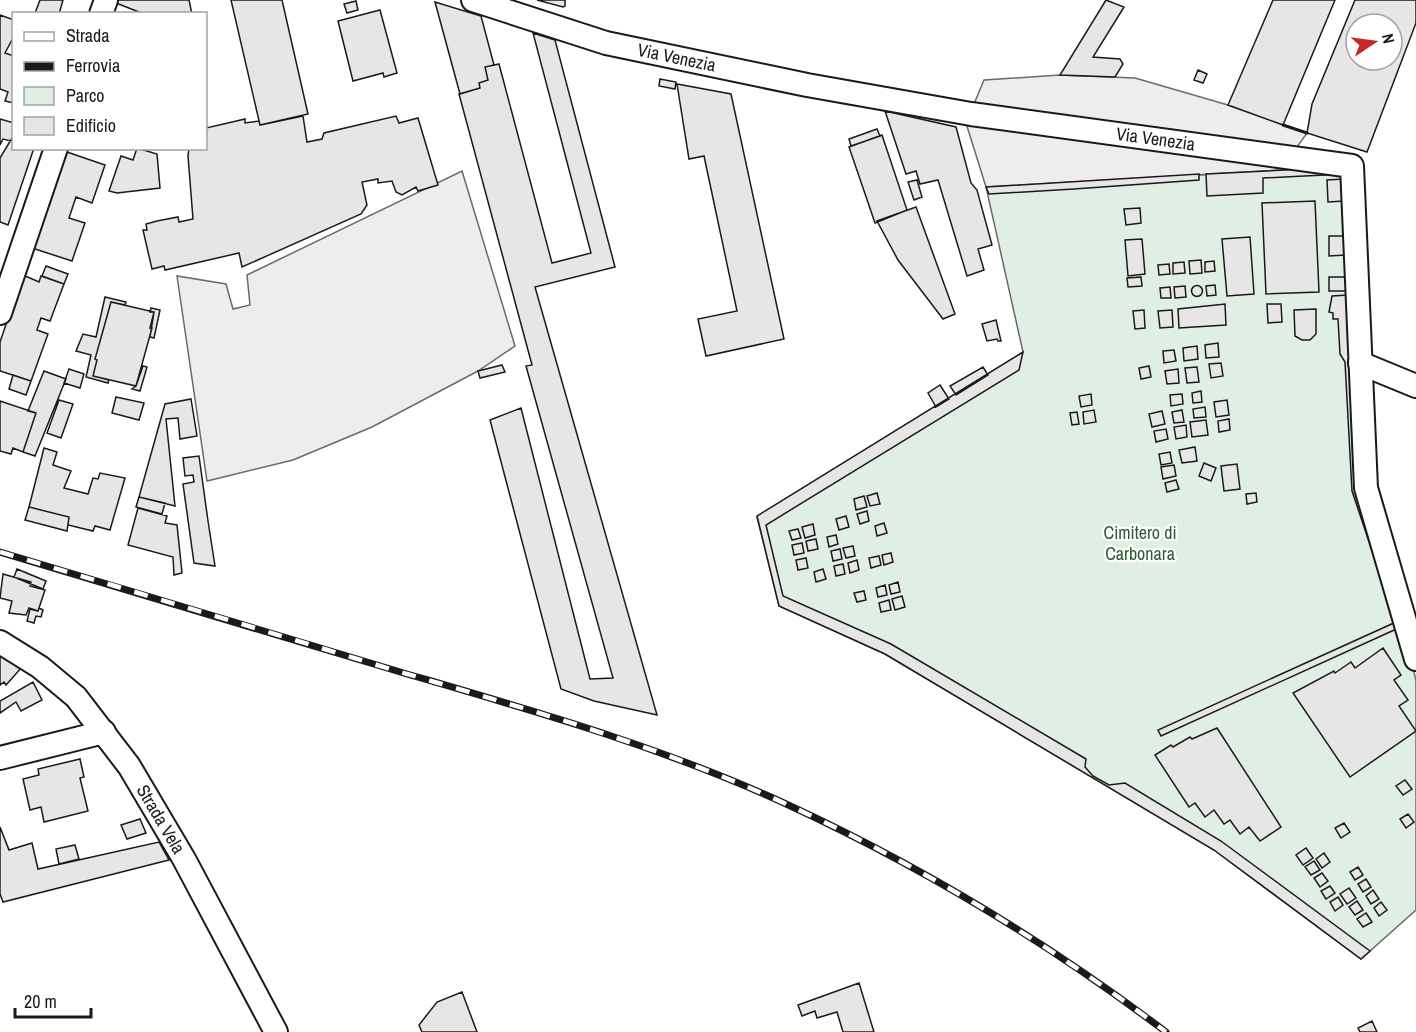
<svg xmlns="http://www.w3.org/2000/svg" width="1416" height="1032" viewBox="0 0 1416 1032" font-family="'Archivo Narrow',sans-serif">
	<style>
		.green { fill: #e0efe3; stroke: #6a6a6a; stroke-width: 1.5 }
		.parking { fill: #ededed; stroke: #6a6a6a; stroke-width: 1.5 }
		.building { fill: #e6e6e6; stroke: #1a1a1a; stroke-width: 1.5; fill-rule: evenodd }
		.lines { fill: none; stroke-linecap: round; stroke-linejoin: round }
		.street-casing { stroke: #1a1a1a; stroke-width: 26 }
		.street { stroke: #fff; stroke-width: 22 }
		.rail-casing { stroke: #1a1a1a; stroke-width: 7 }
		.rail { stroke: #fff; stroke-width: 4.5; stroke-dasharray: 14; stroke-linecap: butt }
		.wall { stroke: #1a1a1a; stroke-width: 3 }
		.labels { text-anchor: middle; stroke-width: 4.5; stroke-linejoin: round; paint-order: stroke }
		.street-label { font-size: 18px; fill: #1a1a1a; stroke: #fff }
		.park-label { font-size: 18px; fill: #2b5a34; stroke: #fff }
	</style>
	<rect width="100%" height="100%" fill="#fff"/>
	<path class="green" d="M1344,167L1354,401L1416,681V910L1361,959L1214,850L885,654L779,606L757,517L1023,352L986,187Z"/>
	<path class="parking" d="M1060,75L1135,78L1228,105L1307,133L1281,170L986,187L966,123L984,80Z
		M462,171L515,346L478,371L372,427L293,460L207,481L177,276L226,284L233,309L250,305L247,275Z"/>
	<path class="building" d="M40,0H63L59,14L35,13Z
		M117,0H189L192,14H144L116,3Z
		M231,0H282L308,114L260,125Z
		M537,0H565V6L563,7Z
		M1106,0L1124,7L1093,57L1120,59L1123,64L1115,77L1060,75Z
		M1273,0H1335L1283,125L1228,105Z
		M1355,0H1416V23L1367,152L1307,133L1312,104ZM1356,24H1392V60H1356Z
		M356,1L358,10L347,13L344,4Z
		M435,2L481,16L494,65L485,67L488,80L479,83L480,88L460,94Z
		M380,10L397,73L384,77L383,73L353,81L338,21Z
		M0,15L14,20V36L5,53L14,56V103L5,101L8,92L0,89Z
		M533,33L555,40L615,267L535,287L657,715L594,701L561,689L490,420L521,408L590,679L613,678L526,366L532,365L459,94L480,88L479,83L488,80L485,67L499,64L552,263L591,253Z
		M1198,70L1207,74L1203,83L1194,80Z
		M660,79L676,82L675,89L659,86Z
		M677,84L731,94L784,339L706,356L698,319L737,311L704,156L689,159Z
		M885,111L956,127L971,183L977,190L992,245L978,249L984,270L967,276L938,180L920,184L916,171L906,174Z
		M303,116L307,142L322,139L324,133L396,116L399,123L418,118L438,185L418,191L416,187L402,195L396,192L392,181L378,183V179L362,182L367,205L361,214L242,267L239,253L165,270L164,266L152,269L143,230H147L146,224L157,221L178,217L179,222L193,219L188,156L189,148H206V128L245,119V123L259,121L260,125Z
		M0,119L14,123V138L11,141L3,139L0,145Z
		M877,129L880,136L851,146L849,139Z
		M882,135L907,210L875,223L849,147Z
		M12,138L14,148H34L8,225L0,222V158Z
		M137,148L157,154L160,188L117,193L109,191L121,156L133,160Z
		M64,151L105,165L92,203L76,197L69,218L85,223L72,261L32,248Z
		M1344,167V174L1263,178V193L1207,196L1206,174Z
		M1199,174V180L1074,189L989,194L986,187Z
		M1343,179L1344,201L1328,202L1327,180Z
		M917,180L922,197L914,200L908,182Z
		M1315,201L1319,292L1266,294L1262,203Z
		M916,207L955,314L943,319L898,260L877,221Z
		M1140,208L1141,223L1126,225L1124,209Z
		M1329,236H1346V255L1329,256Z
		M1250,237L1254,294L1227,296L1222,239Z
		M1142,239L1145,274L1128,276L1125,240Z
		M1201,260L1202,273L1190,274L1189,261Z
		M1214,261L1215,271L1205,272V262Z
		M1184,262L1185,273L1173,274V263Z
		M1169,264L1170,274L1159,275L1158,265Z
		M46,266L68,274L64,284L42,276Z
		M23,275L39,282L41,276L64,284L50,321L41,318L37,330L48,334L31,381L0,371V342Z
		M1141,277L1142,286L1128,287L1127,278Z
		M1329,277H1348V291H1329Z
		M1215,285L1216,295L1207,296L1206,286Z
		M1191.5 291a5.5 5.5 0 1 1 11 0a5.5 5.5 0 1 1-11 0Z
		M1185,286L1186,297L1175,298L1174,287Z
		M1170,287L1171,298H1161L1160,288Z
		M1348,295L1358,489L1403,626L1161,736L1158,730L1396,622L1352,491L1345,362L1340,354L1338,319H1333V313L1329,312L1332,296Z
		M105,297L126,302L125,305L111,302L95,359L97,360L93,376L109,380L108,383L86,377L91,355L76,351L83,334L96,337Z
		M111,302L154,312L150,328H152L136,386L93,376L97,360L95,359Z
		M1225,304L1226,325L1179,328L1178,309Z
		M1267,304H1281L1282,322L1268,323Z
		M151,308L160,310L154,338L150,337L154,312H150Z
		M1316,309V334L1310,340H1302L1295,336L1294,310Z
		M1144,310L1145,328L1135,329L1133,311Z
		M1172,310L1173,327L1160,328L1158,311Z
		M996,320L1001,341H998L997,339L987,341L982,324Z
		M1218,343L1219,357L1206,358L1205,345Z
		M1197,346L1198,359L1184,361L1183,348Z
		M1174,350L1176,361L1164,363L1163,351Z
		M1023,352L1019,370L766,525L783,596L891,644L1086,759L1085,767L1093,776L1109,785L1125,783L1221,841L1370,951L1361,959L1214,850L885,654L779,606L757,516Z
		M1221,363L1223,376L1211,378L1209,364Z
		M502,365L505,372L480,378L478,371Z
		M143,366L147,367L140,391L132,389L136,386Z
		M1149,366L1151,377L1141,379L1139,368Z
		M983,367L988,375L956,395L950,386Z
		M1197,367L1199,382L1187,383L1185,368Z
		M69,369L84,374L80,388L64,383Z
		M1178,369L1179,383L1167,384L1165,371Z
		M44,371L66,379L35,456L23,452L36,413L28,411Z
		M13,375L31,381L26,395L9,389Z
		M940,385L949,399L936,407L928,393Z
		M1201,391L1202,402L1193,403L1192,393Z
		M1091,394L1092,405L1081,407L1079,396Z
		M1182,394L1183,404L1171,406L1170,395Z
		M116,397L144,403L139,420L112,413Z
		M191,399L197,436L180,439L178,418L166,419L175,506L139,497L165,404Z
		M59,400L73,404L61,438L47,433Z
		M1227,400L1229,415L1216,417L1214,402Z
		M0,401L36,413L23,452L13,448L11,454L0,451Z
		M1205,407L1206,417L1194,418L1193,409Z
		M1094,410L1096,422L1084,424L1083,412Z
		M1182,410L1184,422L1174,423L1172,412Z
		M1162,411L1165,424L1152,427L1149,414Z
		M1077,412L1079,424L1072,425L1070,413Z
		M1229,419L1230,430L1219,432L1218,421Z
		M1206,420L1208,435L1192,437L1190,422Z
		M1186,425L1187,437L1176,439L1174,427Z
		M1166,429L1168,439L1156,442L1154,431Z
		M1195,447L1197,461L1182,463L1179,450Z
		M44,448L57,452L53,465L71,471L64,488L88,494L93,478L98,479L100,473L125,478L110,530L95,526L93,531L68,525L69,517L29,507Z
		M1170,452L1172,463L1161,465L1159,454Z
		M199,456L208,521L215,566L194,563L183,484L194,482L193,475L185,476L183,458Z
		M1204,463L1216,468L1211,481L1199,476Z
		M1237,464L1240,489L1224,491L1221,466Z
		M1174,465L1176,476L1163,479L1161,467Z
		M1176,480L1179,489L1167,492L1165,483Z
		M877,493L880,504L870,506L867,496Z
		M1256,493L1257,502L1247,504L1246,494Z
		M864,496L867,507L856,510L854,499Z
		M139,497L165,503L162,514L136,507Z
		M29,507L69,517L67,531L25,520Z
		M138,508L167,516L165,523L177,525L182,573L174,575L173,557L128,545Z
		M867,511L869,521L860,524L857,514Z
		M846,516L849,527L839,530L836,519Z
		M884,523L887,533L877,536L875,526Z
		M813,524L815,535L805,538L802,527Z
		M798,529L801,538L792,540L789,531Z
		M836,535L838,544L829,547L827,537Z
		M816,539L818,549L808,551L806,541Z
		M802,543L804,553L794,555L792,545Z
		M853,546L855,556L846,558L843,548Z
		M840,549L842,559L833,561L831,551Z
		M891,553L893,562L884,565L882,555Z
		M879,556L881,565L871,568L869,558Z
		M806,558L808,568L798,570L796,560Z
		M857,560L859,570L850,573L848,563Z
		M843,564L845,574L836,576L834,566Z
		M17,569L46,581L43,589L14,577Z
		M823,569L826,579L816,582L814,572Z
		M3,574L31,582L30,586L45,590L38,611L29,608L26,615L9,613L12,601L0,598Z
		M898,582L900,592L891,594L889,585Z
		M885,585L887,595L878,597L876,588Z
		M864,591L866,600L857,602L854,593Z
		M902,596L905,607L895,610L892,599Z
		M889,600L891,610L881,612L879,603Z
		M39,608L43,610L41,617L36,616L34,623L27,621L30,609L38,611Z
		M1383,648L1401,675L1394,680L1408,700L1399,706L1416,731L1350,777L1293,693L1334,671L1335,673L1351,662L1355,668Z
		M0,651L23,666L6,685L4,682L0,685Z
		M33,682L42,700L21,711L16,702L0,713V701Z
		M1217,728L1281,827L1260,841L1249,827L1240,834L1230,820L1224,824L1214,810L1205,817L1195,803L1189,807L1155,755L1171,745L1173,747L1190,737L1192,739Z
		M80,759L84,777L80,778L88,811L44,822L41,807L30,810L23,779L39,775L38,769Z
		M1405,780L1412,789L1403,795L1396,786Z
		M1408,814L1414,822L1406,828L1400,819Z
		M140,819L146,833L127,839L121,825Z
		M1344,823L1350,832L1341,838L1335,828Z
		M0,827L9,850L32,843L38,869L159,842L169,860L3,902L0,894Z
		M75,845L79,859L59,864L56,849Z
		M1306,848L1313,858L1303,865L1296,855Z
		M1324,853L1330,862L1322,868L1316,859Z
		M1314,861L1320,870L1311,875L1305,867Z
		M1358,867L1363,875L1355,880L1350,872Z
		M1322,873L1328,881L1320,887L1314,878Z
		M1366,879L1371,887L1363,892L1358,884Z
		M1330,886L1335,893L1326,899L1321,891Z
		M1349,888L1356,898L1347,904L1340,894Z
		M1373,890L1379,899L1371,904L1366,896Z
		M1338,897L1343,905L1335,911L1330,902Z
		M1357,901L1363,910L1355,915L1349,907Z
		M1381,902L1387,910L1379,916L1374,908Z
		M1366,913L1372,922L1363,927L1357,919Z
		M859,983L874,1032H843L837,1012L817,1018L815,1011L802,1016L798,1005Z
		M462,992L477,1032H422L419,1025L437,1002Z
		M1372,1021L1377,1032H1360L1358,1028Z"/>
	<g class="lines">
		<defs>
			<g id="street">
				<path id="s1" d="M473,0L606,43L807,85L971,114L1352,166L1366,488L1416,659"/>
				<path d="M101,14L106,0"/>
				<path d="M0,313L56,148"/>
				<path d="M1360,363L1416,386"/>
				<path id="s2" d="M0,642L40,667L76,697L129,766L184,859L276,1032"/>
				<path d="M0,758L104,732"/>
			</g>
		</defs>
		<use href="#street" class="street-casing"/>
		<use href="#street" class="street"/>
		<defs>
			<path id="rail" d="M0,552C133,591 265,631 397,671C527,709 660,746 784,803C919,865 1047,942 1166,1032"/>
		</defs>
		<use href="#rail" class="rail-casing"/>
		<use href="#rail" class="rail"/>
		<path class="wall" d="M1283,125L1307,133"/>
	</g>
	<g class="labels">
		<g class="street-label">
			<text dy="6" stroke="none"><textPath href="#s1" startOffset="212">Via Venezia</textPath></text>
			<text dy="6" stroke="none"><textPath href="#s1" startOffset="698">Via Venezia</textPath></text>
			<text dy="6" stroke="none"><textPath href="#s2" startOffset="243">Strada Vela</textPath></text>
		</g>
		<g class="park-label">
			<text x="1140" y="539">Cimitero di<tspan x="1140" dy="21">Carbonara</tspan></text>
		</g>
	</g>
	<rect x="12" y="12" width="195" height="138" fill="#ffffff" stroke="#a3a3a3" stroke-width="1.5"/>
	<rect x="24" y="32" width="30" height="9" fill="#ffffff" stroke="#a3a3a3" stroke-width="1.5"/>
	<text x="66" y="42" font-size="18" fill="#1a1a1a">Strada</text>
	<rect x="24" y="62" width="30" height="9" fill="#1a1a1a" stroke="#a3a3a3" stroke-width="1.5"/>
	<text x="66" y="72" font-size="18" fill="#1a1a1a">Ferrovia</text>
	<rect x="24" y="87" width="30" height="18" fill="#e0efe3" stroke="#a3a3a3" stroke-width="1.5"/>
	<text x="66" y="102" font-size="18" fill="#1a1a1a">Parco</text>
	<rect x="24" y="117" width="30" height="18" fill="#e6e6e6" stroke="#a3a3a3" stroke-width="1.5"/>
	<text x="66" y="132" font-size="18" fill="#1a1a1a">Edificio</text>
	<g transform="translate(1374 42) rotate(77)"><circle r="28" fill="#ffffff" stroke="#a3a3a3" stroke-width="1.5"/>
	<path d="M0-4.5L10 22L0 15L-10 22Z" fill="#c62828"/>
	<text y="-9" font-size="16" font-weight="bold" text-anchor="middle" fill="#1a1a1a">N</text>
	</g>
	<path d="M15 1008v9h76v-9" fill="none" stroke="#1a1a1a" stroke-width="3"/>
	<text x="24" y="1008" font-size="18" fill="#1a1a1a" stroke="#ffffff" stroke-width="4.5" paint-order="stroke">20 m</text>
</svg>
